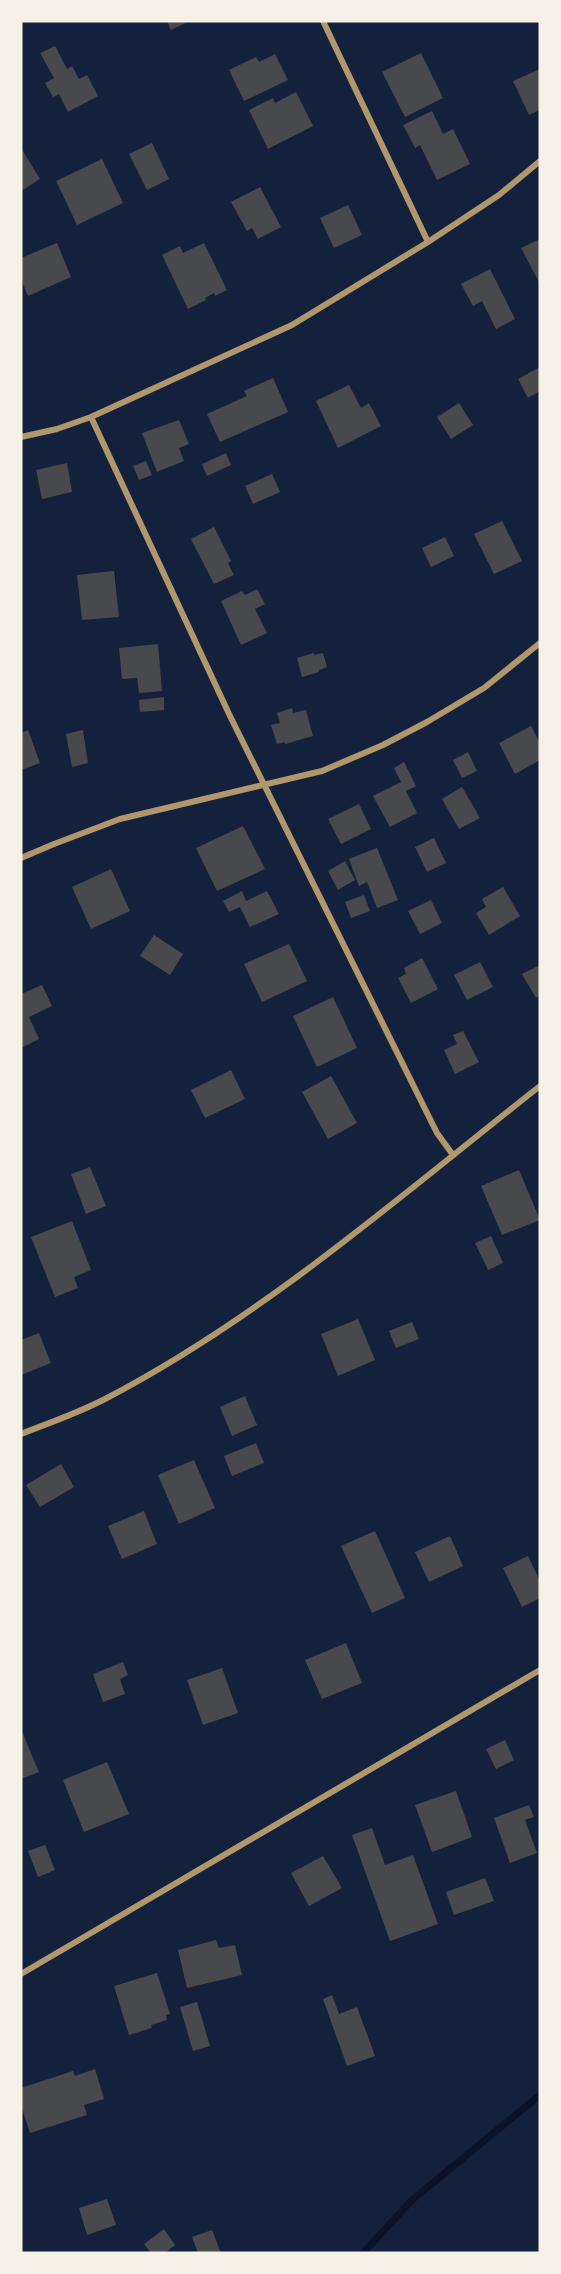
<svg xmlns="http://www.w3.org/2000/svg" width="561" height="2274" viewBox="0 0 561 2274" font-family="'Libre Baskerville',serif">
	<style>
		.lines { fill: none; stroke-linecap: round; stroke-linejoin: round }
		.stream { stroke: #0b132b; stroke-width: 7 }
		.building { fill: #48494c }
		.minor { stroke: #b1986c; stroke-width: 6 }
	</style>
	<rect width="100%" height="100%" fill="#14213d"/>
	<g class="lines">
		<path class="stream" d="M363,2253L412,2200L540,2095"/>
	</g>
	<path class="building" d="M167,21H189L171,30Z
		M55,46L67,69L72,66L79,79L87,75L98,96L68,112L59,94L53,97L45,83L54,78L40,53Z
		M421,53L443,98L405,117L382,72Z
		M275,54L288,80L244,101L229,70L256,57L259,62Z
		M540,69V110L529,115L513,81Z
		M296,92L313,126L268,149L249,110L273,98L275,103Z
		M432,111L443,134L453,129L470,164L437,180L420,145L415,148L403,125Z
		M152,143L169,179L147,190L129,154Z
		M21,148L40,179L21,191Z
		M102,159L123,203L77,225L56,181Z
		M260,187L281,227L258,239L252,228L247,231L231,202Z
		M348,205L362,235L334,248L320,218Z
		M540,239V284L521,248Z
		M57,243L71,277L28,296L21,279V258Z
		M204,243L227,290L215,296L214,293L205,298L206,300L188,309L162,255L180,246L183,253Z
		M490,269L515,319L496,329L482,301L473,306L461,284Z
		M540,367V391L528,398L518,379Z
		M273,378L288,412L220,442L207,414L247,396L244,391Z
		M349,385L361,408L369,403L381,426L338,448L316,401Z
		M459,403L473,425L451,439L437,417Z
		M179,420L189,444L179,448L184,461L157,472L142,433Z
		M226,453L231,465L207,476L202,464Z
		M146,461L152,475L139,480L133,466Z
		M67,463L72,492L42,499L36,470Z
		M272,474L280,492L253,504L245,486Z
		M502,521L522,561L494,574L474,534Z
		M214,527L231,561L228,563L234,575L214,584L191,539Z
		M445,537L454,556L431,567L422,548Z
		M114,571L119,617L82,620L77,575Z
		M257,589L265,604L255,609L267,633L241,645L221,601L242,591L245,595Z
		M158,644L162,691L139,693L137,678L122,679L119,648Z
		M314,653V655L323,653L327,667L319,670V672L302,677L297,658Z
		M164,697V710L140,712L139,700Z
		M292,708L293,713L306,710L313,736L285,744V742L277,744L271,725L280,723L277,713Z
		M531,726L540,743V760L515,774L499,743Z
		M28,730L40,763L21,770V733Z
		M83,730L88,763L72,767L66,734Z
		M468,752L477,771L462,778L453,760Z
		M404,762L416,786L406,791L417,813L390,827L373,796L401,782L394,768Z
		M462,787L480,818L459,829L442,799Z
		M359,804L371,829L341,844L328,819Z
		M243,826L265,869L217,891L196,848Z
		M434,838L446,863L427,872L415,847Z
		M377,848L398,900L377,908L367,882L359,886L349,859Z
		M345,861L355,880L338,890L328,871Z
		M111,869L130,911L91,929L72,887Z
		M503,887L520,916L489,935L476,913L486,907L482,899Z
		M242,891L246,901L267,891L279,914L250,927L240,907L229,912L223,901Z
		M364,895L370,911L351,918L345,902Z
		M431,900L442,923L420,934L408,911Z
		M154,935L183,954L170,975L140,956Z
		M289,944L307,981L262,1002L244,964Z
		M422,958L438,989L411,1003L398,978L406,974L404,968Z
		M480,962L493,987L467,1000L454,975Z
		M540,965V995L536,998L522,974Z
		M42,985L52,1006L29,1017L39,1039L21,1048V994Z
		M333,997L357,1048L317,1067L293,1016Z
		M463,1031L479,1062L455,1074L444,1050L457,1044L453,1035Z
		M231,1070L245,1099L205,1118L191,1090Z
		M331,1076L357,1123L328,1139L302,1092Z
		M90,1167L106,1206L86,1214L71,1174Z
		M519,1170L540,1220L502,1235L481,1186Z
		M72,1221L91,1270L74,1277L78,1288L55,1297L31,1237Z
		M491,1236L503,1263L488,1270L475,1243Z
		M358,1319L375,1360L338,1376L321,1334Z
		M412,1322L419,1339L396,1348L389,1331Z
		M39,1333L51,1363L21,1375V1340Z
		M245,1396L257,1425L232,1436L220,1407Z
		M256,1443L264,1463L232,1476L224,1456Z
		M194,1460L215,1508L179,1524L158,1475Z
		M61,1464L74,1487L40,1507L26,1485Z
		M144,1511L157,1544L122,1559L108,1526Z
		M375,1531L405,1598L372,1613L341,1546Z
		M450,1536L463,1566L429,1582L415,1552Z
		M528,1556L540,1581V1598L522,1607L503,1568Z
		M346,1643L362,1683L322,1699L305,1660Z
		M123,1662L128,1675L120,1679L125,1694L103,1702L93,1674Z
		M222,1668L238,1713L203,1725L187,1680Z
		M21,1729L39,1772L21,1779Z
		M505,1740L514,1760L496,1769L486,1749Z
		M107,1762L129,1814L84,1832L63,1780Z
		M456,1791L472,1837L432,1852L415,1805Z
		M529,1805L534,1817L525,1820L537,1853L510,1863L494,1818Z
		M372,1828L385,1865L413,1855L438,1924L390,1941L352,1835Z
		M45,1845L55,1870L38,1877L28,1851Z
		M323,1856L342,1888L309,1906L291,1873Z
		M485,1878L494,1901L454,1915L446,1892Z
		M216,1940L219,1948L235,1945L242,1975L187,1988L178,1950Z
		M157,1973L170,2014L166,2015L167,2020L151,2025L152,2028L129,2035L114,1986Z
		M332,1995L339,2014L357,2007L375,2056L347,2066L323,1999Z
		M197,2002L210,2046L193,2051L180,2007Z
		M95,2069L104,2099L84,2105L87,2115L30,2133L21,2105V2088L73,2071L75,2076Z
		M107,2199L116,2225L87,2235L79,2208Z
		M164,2229L175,2245L165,2253H151L144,2244Z
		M212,2230L221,2253H198L192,2237Z"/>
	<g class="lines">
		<path class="minor" d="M323,21L428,242
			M91,417L230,716L437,1133L453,1155
			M21,437L57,429L91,417L292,325L428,242L499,195L540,161
			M21,858L54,844L120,819L322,771L383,745L427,722L484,688L540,643
			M21,1434C49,1423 78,1413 105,1399C264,1316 400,1196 540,1086
			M21,1974L540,1670"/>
	</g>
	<rect width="561" height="2274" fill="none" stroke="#f6f1e7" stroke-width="45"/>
</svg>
